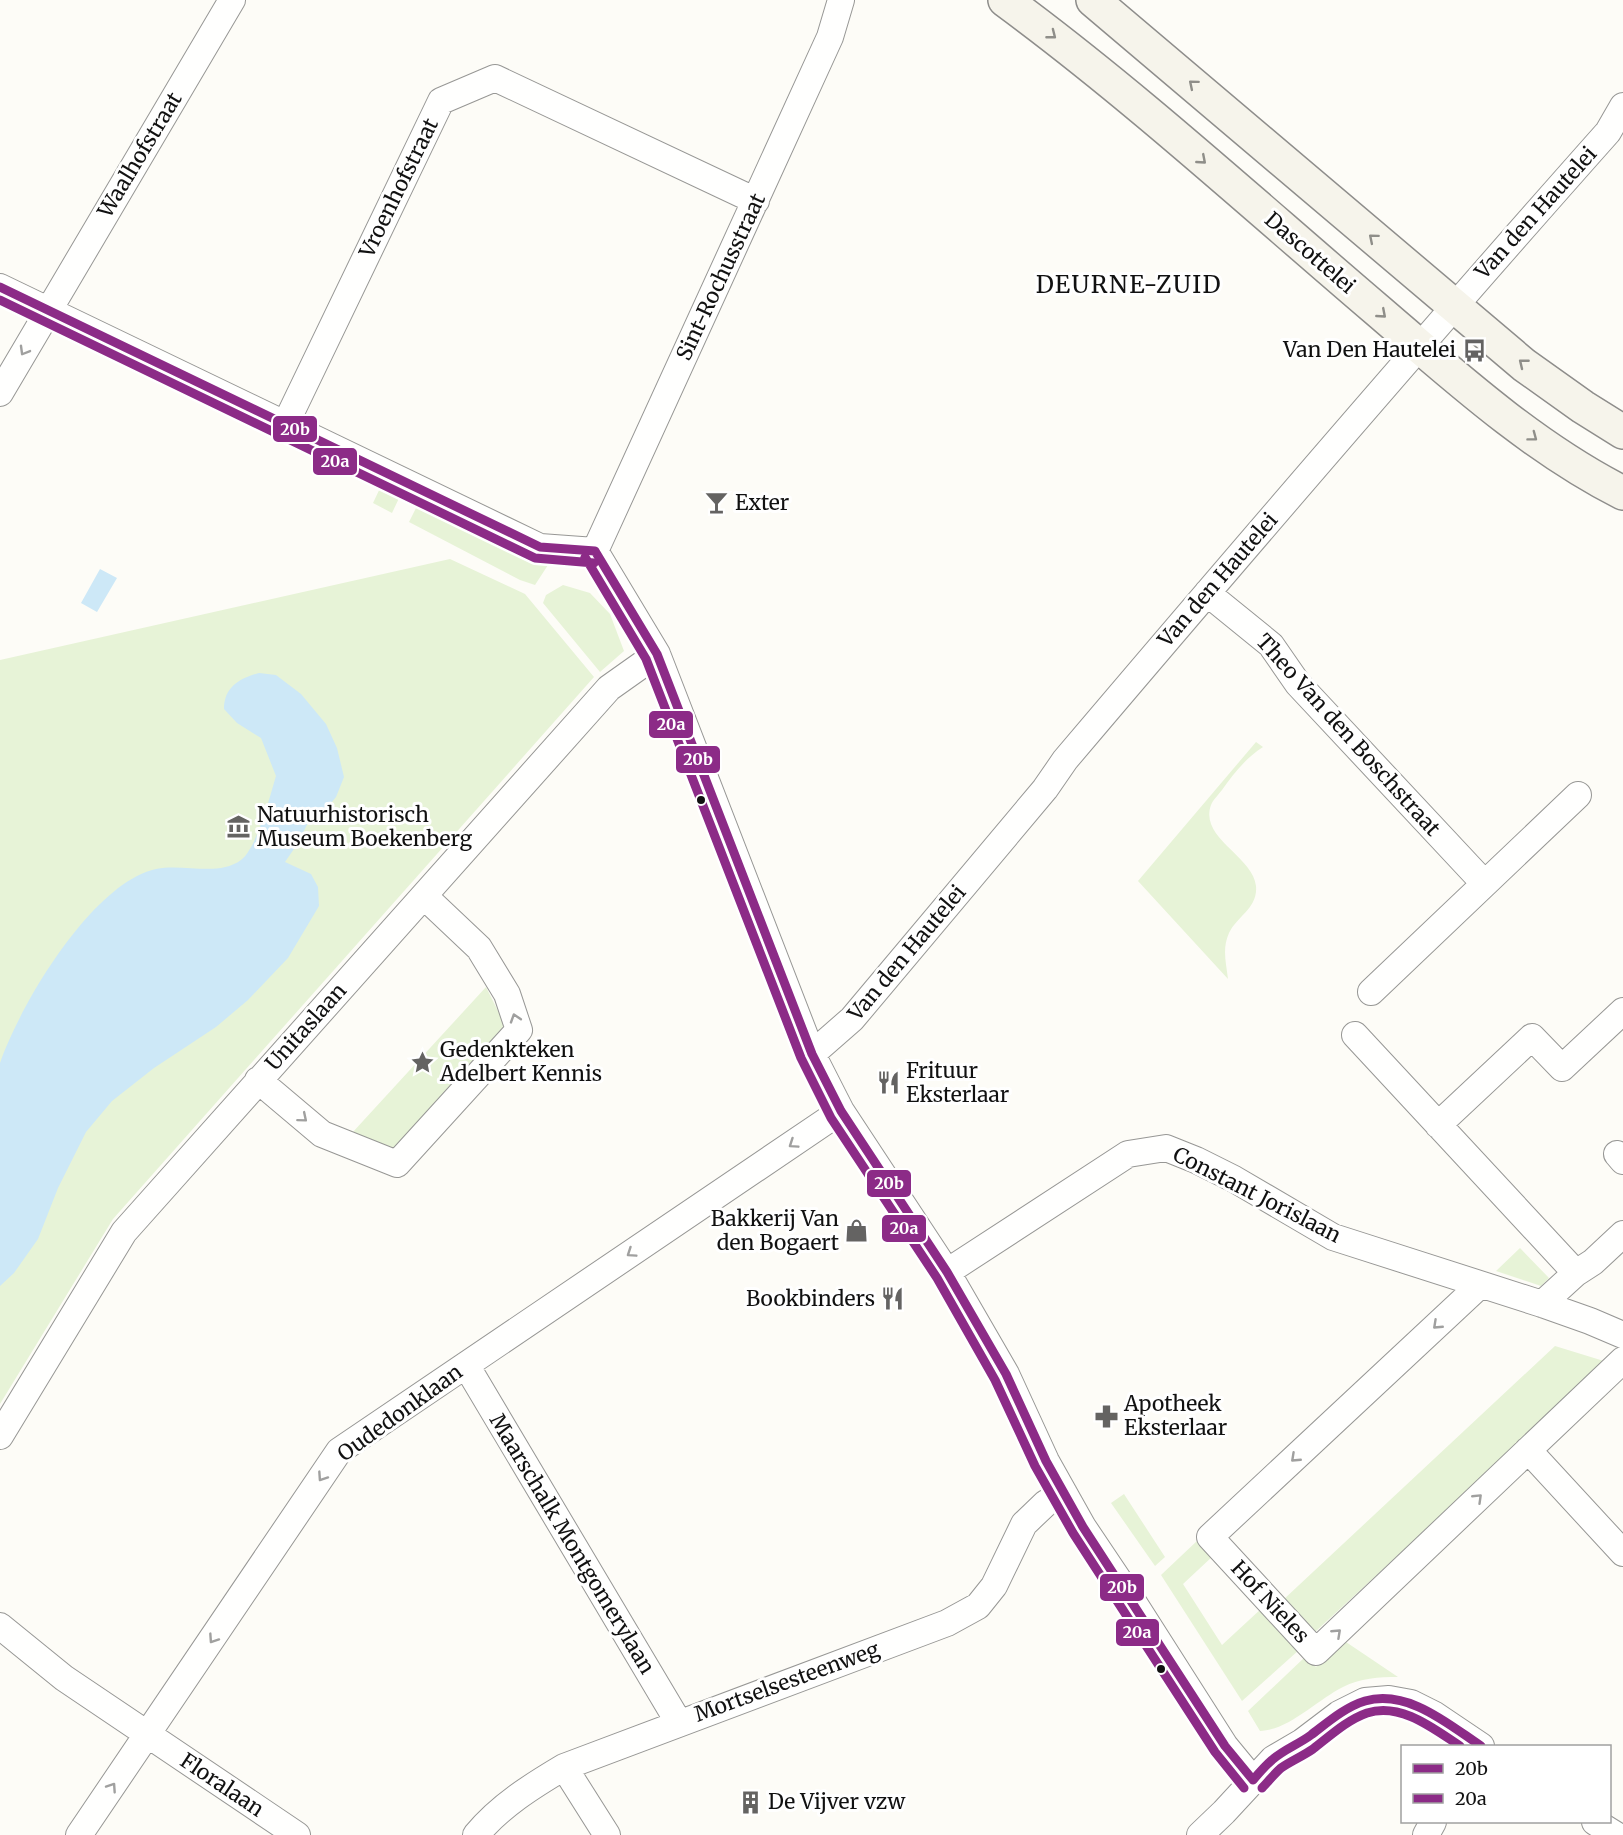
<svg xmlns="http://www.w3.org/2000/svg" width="1623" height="1835" viewBox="0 0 1623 1835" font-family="Merriweather,serif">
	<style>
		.green { fill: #e7f3d7 }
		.water { fill: #cde8f7 }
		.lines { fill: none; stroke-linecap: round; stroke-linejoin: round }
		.street-casing { stroke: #979795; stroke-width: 28 }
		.secondary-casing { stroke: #8e8d8b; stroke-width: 36 }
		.street { stroke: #fffffe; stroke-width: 26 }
		.secondary { stroke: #f6f4eb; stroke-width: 33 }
		.bus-1-casing { stroke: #fff; stroke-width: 14 }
		.bus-2-casing { stroke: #fff; stroke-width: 14 }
		.bus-1 { stroke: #8c2b87; stroke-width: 9 }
		.bus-2 { stroke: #8c2b87; stroke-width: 9 }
		.oneway { stroke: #8f8e89 }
		.oneway2 { stroke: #a0a09f }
		.bus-dot { fill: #111; stroke: #fff; stroke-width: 2 }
		.labels { text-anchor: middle; stroke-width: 6; stroke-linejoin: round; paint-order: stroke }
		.street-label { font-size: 21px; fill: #111; stroke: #fff }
		.poi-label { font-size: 21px; fill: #111; stroke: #fff; text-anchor: start }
		.quarter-label { font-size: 24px; letter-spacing: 1.5px; fill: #111; stroke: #fff }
		.line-badge { stroke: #fff; stroke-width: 2 }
		.badge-label { font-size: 16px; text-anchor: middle; font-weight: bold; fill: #fff }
	</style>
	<rect width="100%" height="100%" fill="#fdfcf7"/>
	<path class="green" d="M382,484L401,494L392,513L373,503Z
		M419,502L548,565L535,585L520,580L409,522Z
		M450,559L525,594L594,677L113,1219L0,1404V660Z
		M563,585L590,593L610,614L624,651L600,672L543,603L546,595Z
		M1256,742L1263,747C1246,758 1234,773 1222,790C1219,794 1213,800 1211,805C1199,838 1253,856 1256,886C1258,908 1237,916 1229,933C1222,949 1226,962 1228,979L1138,881Z
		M486,987L505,1025L395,1151L352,1133Z
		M1520,1248L1549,1278L1541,1286L1496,1271Z
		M1555,1346L1607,1362L1315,1632L1283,1600Z
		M1124,1494L1165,1557L1155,1566L1111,1503Z
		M1198,1540L1213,1556L1183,1584L1222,1645L1262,1608L1299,1650L1242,1701L1161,1575Z
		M1343,1640L1398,1677C1379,1677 1360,1678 1343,1687C1317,1700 1289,1730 1260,1731L1248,1711L1305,1657L1316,1667Z"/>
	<path class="water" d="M100,569L117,578L97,612L81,603Z
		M259,673L276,675L301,694L326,724L337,748L344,777L336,797L322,814L310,819L296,846L285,862L311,874L318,887L319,906L288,958L248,1000L216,1027L154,1068L112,1101L86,1132L58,1188L38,1239L14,1273L0,1286V1063C20,1005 92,883 156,869C184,863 218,877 241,860C257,848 270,796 276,776L261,738L237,723L224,709C224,687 240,678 259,673Z"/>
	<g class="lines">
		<defs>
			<path id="street" d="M0,287L540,547L595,551
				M0,393L232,0
				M285,425L441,101L495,78L756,201
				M595,551L657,654L812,1054L841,1111L947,1272L1006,1374L1046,1461L1083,1527L1130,1597L1225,1746L1253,1780
				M595,551L830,37L841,0
				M1207,593L1271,645L1298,684L1484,883
				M1371,992L1578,795
				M1355,1035L1576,1273L1542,1304
				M812,1054L852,1019L1045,789L1065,760C1244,549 1424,339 1608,132L1623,106
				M258,1080L322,1134L397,1164L519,1030L507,994L479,948L424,896
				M1438,1125L1532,1037L1562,1068L1623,1011
				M1617,1154L1623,1161
				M947,1272L1128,1154L1166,1148L1196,1160L1234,1179L1333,1237L1542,1304L1590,1321L1623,1335
				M1576,1273L1593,1262L1623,1234
				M1480,1285L1210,1537L1316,1652L1623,1360
				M466,1365L679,1723
				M0,1436L124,1232L609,688L657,654
				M1528,1450L1623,1553
				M0,1626L64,1678L297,1835
				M564,1767L607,1835
				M1595,1822L1616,1835
				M79,1835L339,1451L841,1111
				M476,1835C500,1806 532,1786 564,1767L947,1623L978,1606L994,1586L1024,1524L1046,1503L1064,1493
				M1200,1835L1224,1812L1273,1759L1302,1742L1339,1714L1365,1701L1389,1699L1411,1703L1435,1715L1481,1746
				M1426,1835L1433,1822"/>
			<path id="secondary" d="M1005,0C1134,95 1254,205 1376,309C1453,375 1532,447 1623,493
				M1093,0L1524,365L1583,407L1623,432"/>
		</defs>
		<use href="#street" class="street-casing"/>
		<use href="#secondary" class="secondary-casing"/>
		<use href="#street" class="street"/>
		<use href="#secondary" class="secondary"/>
		<defs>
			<path id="bus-1" d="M0,287L540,547L595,551
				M595,551L657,654L812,1054L841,1111L947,1272L1006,1374L1046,1461L1083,1527L1225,1746L1253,1780
				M1253,1780C1259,1773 1265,1766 1272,1760C1283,1750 1299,1744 1311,1735C1327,1723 1345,1707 1365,1701C1408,1689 1448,1724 1481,1746"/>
			<path id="bus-2" d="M0,300L535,558L594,563
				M585,557L646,659L801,1058L831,1118L937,1278L995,1380L1035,1466L1073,1533L1215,1752L1244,1788
				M1262,1788C1268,1782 1274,1774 1281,1768C1291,1761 1303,1756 1313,1749C1330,1736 1347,1720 1367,1713C1401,1702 1434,1729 1460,1746"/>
		</defs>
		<use href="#bus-1" class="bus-1-casing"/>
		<use href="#bus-2" class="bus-2-casing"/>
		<use href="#bus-1" class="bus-1"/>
		<use href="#bus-2" class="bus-2"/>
	</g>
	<defs><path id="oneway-chevron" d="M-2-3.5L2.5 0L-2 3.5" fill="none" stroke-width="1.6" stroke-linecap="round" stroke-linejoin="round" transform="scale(1.5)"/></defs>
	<g class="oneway">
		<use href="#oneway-chevron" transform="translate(1052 35) rotate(38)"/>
		<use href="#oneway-chevron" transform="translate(1193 84) rotate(-140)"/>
		<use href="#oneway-chevron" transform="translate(1202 160) rotate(41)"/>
		<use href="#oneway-chevron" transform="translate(1373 238) rotate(-140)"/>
		<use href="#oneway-chevron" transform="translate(1382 314) rotate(41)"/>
		<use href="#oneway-chevron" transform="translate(1523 363) rotate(-141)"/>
		<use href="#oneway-chevron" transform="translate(1533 437) rotate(37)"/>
	</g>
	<g class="oneway2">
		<use href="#oneway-chevron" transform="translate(24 351) rotate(120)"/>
		<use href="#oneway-chevron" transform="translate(515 1018) rotate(-108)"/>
		<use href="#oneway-chevron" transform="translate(303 1118) rotate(40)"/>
		<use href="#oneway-chevron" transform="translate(793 1144) rotate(146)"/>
		<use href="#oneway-chevron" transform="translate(631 1253) rotate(146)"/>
		<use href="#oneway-chevron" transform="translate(1437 1325) rotate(137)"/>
		<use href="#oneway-chevron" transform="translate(1295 1458) rotate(137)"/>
		<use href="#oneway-chevron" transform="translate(322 1477) rotate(124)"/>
		<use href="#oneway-chevron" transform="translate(1478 1498) rotate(-44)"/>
		<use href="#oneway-chevron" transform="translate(1337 1633) rotate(-43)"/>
		<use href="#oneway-chevron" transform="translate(213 1639) rotate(124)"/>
		<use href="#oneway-chevron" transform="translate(112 1787) rotate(-56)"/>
	</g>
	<defs>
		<symbol id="bus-bare" viewBox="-9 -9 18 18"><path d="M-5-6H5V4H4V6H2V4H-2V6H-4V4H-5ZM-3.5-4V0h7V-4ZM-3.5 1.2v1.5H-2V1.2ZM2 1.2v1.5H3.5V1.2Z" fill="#646362" stroke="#fff" stroke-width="2.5" paint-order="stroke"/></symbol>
		<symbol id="bar-bare" viewBox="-9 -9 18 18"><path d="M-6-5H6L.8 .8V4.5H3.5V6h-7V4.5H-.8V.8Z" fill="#646362" stroke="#fff" stroke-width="2.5" paint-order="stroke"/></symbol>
		<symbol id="museum-bare" viewBox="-9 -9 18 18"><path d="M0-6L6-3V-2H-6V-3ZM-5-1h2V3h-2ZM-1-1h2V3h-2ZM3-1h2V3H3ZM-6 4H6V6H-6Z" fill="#646362" stroke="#fff" stroke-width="2.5" paint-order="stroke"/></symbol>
		<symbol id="sight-bare" viewBox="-9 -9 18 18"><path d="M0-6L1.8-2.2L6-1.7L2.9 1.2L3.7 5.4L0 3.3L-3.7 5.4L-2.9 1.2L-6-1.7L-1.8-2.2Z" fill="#646362" stroke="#fff" stroke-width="2.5" paint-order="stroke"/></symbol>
		<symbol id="restaurant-bare" viewBox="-9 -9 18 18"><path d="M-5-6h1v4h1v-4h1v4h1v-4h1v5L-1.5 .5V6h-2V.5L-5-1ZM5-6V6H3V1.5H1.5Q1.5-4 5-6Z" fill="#646362" stroke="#fff" stroke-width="2.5" paint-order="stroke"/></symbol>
		<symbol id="shop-bare" viewBox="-9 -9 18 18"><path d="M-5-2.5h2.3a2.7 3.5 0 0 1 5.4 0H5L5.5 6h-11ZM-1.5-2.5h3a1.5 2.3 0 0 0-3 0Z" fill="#646362" stroke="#fff" stroke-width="2.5" paint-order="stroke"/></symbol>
		<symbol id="pharmacy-bare" viewBox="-9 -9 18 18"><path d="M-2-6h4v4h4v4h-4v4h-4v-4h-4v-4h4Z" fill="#646362" stroke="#fff" stroke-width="2.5" paint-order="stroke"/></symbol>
		<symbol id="building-bare" viewBox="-9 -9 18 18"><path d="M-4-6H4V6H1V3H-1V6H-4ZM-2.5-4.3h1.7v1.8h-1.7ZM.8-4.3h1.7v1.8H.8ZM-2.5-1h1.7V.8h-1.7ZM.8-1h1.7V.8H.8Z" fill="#646362" stroke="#fff" stroke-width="2.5" paint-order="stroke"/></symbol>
	</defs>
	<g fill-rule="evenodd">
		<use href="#bus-bare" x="1458" y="334" width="33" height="33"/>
		<use href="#bar-bare" x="700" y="486" width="33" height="33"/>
		<use href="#museum-bare" x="222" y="810" width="33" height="33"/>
		<use href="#sight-bare" x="406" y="1046" width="33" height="33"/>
		<use href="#restaurant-bare" x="872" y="1066" width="33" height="33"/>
		<use href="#shop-bare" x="840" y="1214" width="33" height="33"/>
		<use href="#restaurant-bare" x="876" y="1282" width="33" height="33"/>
		<use href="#pharmacy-bare" x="1090" y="1400" width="33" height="33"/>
		<use href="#building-bare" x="734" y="1786" width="33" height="33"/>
	</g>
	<g class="bus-dot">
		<circle cx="701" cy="800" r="5"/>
		<circle cx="1161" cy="1669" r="5"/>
	</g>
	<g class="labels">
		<g class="street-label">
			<text transform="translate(140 155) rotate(-59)" y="7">Waalhofstraat</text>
			<text transform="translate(399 188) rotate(-64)" y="7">Vroenhofstraat</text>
			<text transform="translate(1536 213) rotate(-48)" y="7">Van den Hautelei</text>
			<text transform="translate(1310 253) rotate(41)" y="7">Dascottelei</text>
			<text transform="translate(721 277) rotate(-65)" y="7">Sint-Rochusstraat</text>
			<text transform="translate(1218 580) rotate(-49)" y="7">Van den Hautelei</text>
			<text transform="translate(1348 735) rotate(48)" y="7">Theo Van den Boschstraat</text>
			<text transform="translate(907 953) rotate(-50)" y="7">Van den Hautelei</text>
			<text transform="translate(306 1027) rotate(-48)" y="7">Unitaslaan</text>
			<text transform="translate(1257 1195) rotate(27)" y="7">Constant Jorislaan</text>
			<text transform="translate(400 1413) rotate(-36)" y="7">Oudedonklaan</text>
			<text transform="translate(572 1544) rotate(59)" y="7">Maarschalk Montgomerylaan</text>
			<text transform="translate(1270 1602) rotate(47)" y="7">Hof Nieles</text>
			<text transform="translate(787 1682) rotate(-20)" y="7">Mortselsesteenweg</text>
			<text transform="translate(222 1785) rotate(34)" y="7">Floralaan</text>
		</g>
		<g class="poi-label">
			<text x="1456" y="357" text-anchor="end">Van Den Hautelei</text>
			<text x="735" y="510">Exter</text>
			<text x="257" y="822">Natuurhistorisch<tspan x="257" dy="24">Museum Boekenberg</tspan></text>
			<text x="440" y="1057">Gedenkteken<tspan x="440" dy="24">Adelbert Kennis</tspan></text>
			<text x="906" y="1078">Frituur<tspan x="906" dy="24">Eksterlaar</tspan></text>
			<text x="839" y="1226" text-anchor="end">Bakkerij Van<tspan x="839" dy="24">den Bogaert</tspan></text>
			<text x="875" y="1306" text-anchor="end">Bookbinders</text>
			<text x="1124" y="1411">Apotheek<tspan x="1124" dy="24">Eksterlaar</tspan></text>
			<text x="768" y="1809">De Vijver vzw</text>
		</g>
		<g class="quarter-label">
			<text x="1129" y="293">DEURNE-ZUID</text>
		</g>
	</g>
	<g class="line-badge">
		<rect x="272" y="415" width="46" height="28" rx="6" fill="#8c2b87"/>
		<rect x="312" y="447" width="46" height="29" rx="6" fill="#8c2b87"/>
		<rect x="648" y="710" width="46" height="29" rx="6" fill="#8c2b87"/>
		<rect x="675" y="745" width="46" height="29" rx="6" fill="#8c2b87"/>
		<rect x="866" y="1169" width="46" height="29" rx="6" fill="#8c2b87"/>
		<rect x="881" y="1214" width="46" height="29" rx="6" fill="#8c2b87"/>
		<rect x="1099" y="1573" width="46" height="29" rx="6" fill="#8c2b87"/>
		<rect x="1115" y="1618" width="45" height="29" rx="6" fill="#8c2b87"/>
	</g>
	<g class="badge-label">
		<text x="295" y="435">20b</text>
		<text x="335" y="467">20a</text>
		<text x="671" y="730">20a</text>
		<text x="698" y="765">20b</text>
		<text x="889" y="1189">20b</text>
		<text x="904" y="1234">20a</text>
		<text x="1122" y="1593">20b</text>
		<text x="1137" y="1638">20a</text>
	</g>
	<rect x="1401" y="1745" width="210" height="78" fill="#ffffff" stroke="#a0a0a0" stroke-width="1.5"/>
	<rect x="1413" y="1764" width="30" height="9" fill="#8c2b87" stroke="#a0a0a0" stroke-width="1.5"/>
	<text x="1455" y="1775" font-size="18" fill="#111111">20b</text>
	<rect x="1413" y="1794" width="30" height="9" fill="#8c2b87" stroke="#a0a0a0" stroke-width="1.5"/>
	<text x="1455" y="1805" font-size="18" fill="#111111">20a</text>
</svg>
